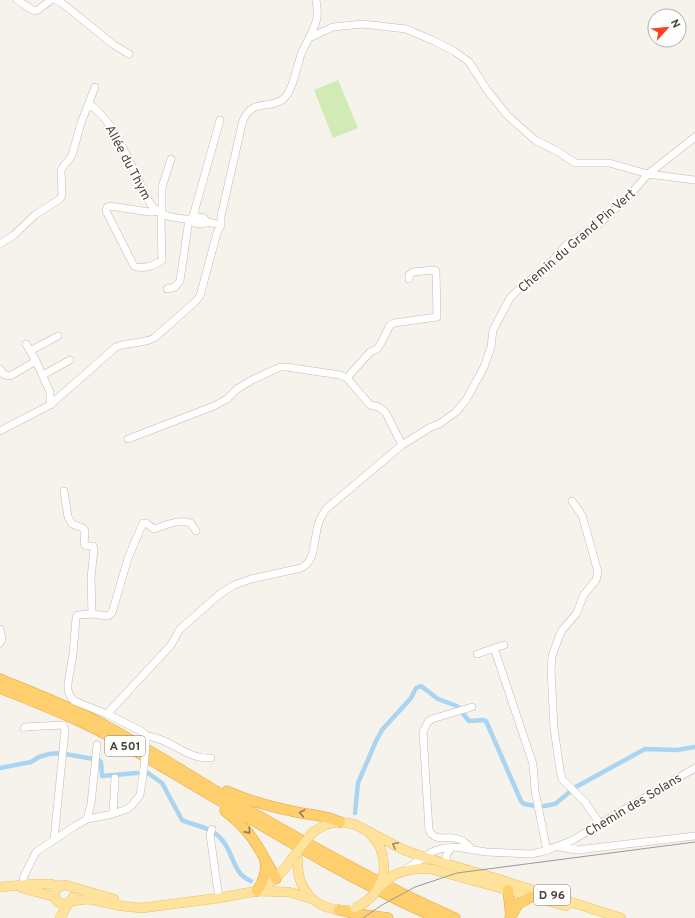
<svg xmlns="http://www.w3.org/2000/svg" width="695" height="918" viewBox="0 0 695 918" font-family="Overpass,sans-serif">
	<style>
		.green { fill: #d2eab5 }
		.lines { fill: none; stroke-linecap: round; stroke-linejoin: round }
		.canal { stroke: #a9d4f2; stroke-width: 4.5 }
		.minor-casing { stroke: #c2bbae; stroke-width: 8 }
		.major-casing { stroke: #e6c16a; stroke-width: 10 }
		.highway-casing { stroke: #e0a43c; stroke-width: 11 }
		.minor { stroke: #fff; stroke-width: 7 }
		.major { stroke: #ffe39c; stroke-width: 9 }
		.highway { stroke: #ffcf6e; stroke-width: 10 }
		.tram { stroke: #9a9a9a; stroke-width: 1 }
		.minor-bridge-casing { stroke: #c2bbae; stroke-width: 8; stroke-linecap: butt }
		.major-bridge-casing { stroke: #e6c16a; stroke-width: 10; stroke-linecap: butt }
		.minor-bridge { stroke: #fff; stroke-width: 7 }
		.major-bridge { stroke: #ffe39c; stroke-width: 9 }
		.oneway { stroke: #937c4e }
		.oneway2 { stroke: #9c8c66 }
		.labels { text-anchor: middle; stroke-width: 3.5; stroke-linejoin: round; paint-order: stroke }
		.shield { fill: #fff; stroke: #817c74; stroke-width: 1 }
		.shield-label { font-size: 12px; font-weight: bold; fill: #4b4439 }
		.street-label { font-size: 13px; fill: #4b4439; stroke: #fff }
	</style>
	<rect width="100%" height="100%" fill="#f6f3ec"/>
	<path class="green" d="M338,80L358,128L333,138L314,90Z"/>
	<g class="lines">
		<path class="canal" d="M65,754L94,759
			M97,759L101,762L102,776L137,773
			M0,768L31,762L39,757L49,754L62,753
			M148,773L162,783L182,820C197,827 211,826 223,841C234,855 233,874 251,881
			M574,788L645,749L677,750L695,747
			M544,806L555,804L571,791
			M355,813L358,783L376,741L382,730L411,698L416,688L421,686L438,699L457,706L469,721L483,720L486,721L521,801L524,804L536,806"/>
		<defs>
			<path id="minor" d="M17,0L34,11L38,10L51,0
				M56,0L62,3L114,45L129,54
				M311,37L333,27L363,24L406,29L432,40L454,51L469,62L487,90L508,116L535,140L557,151L575,163H609L648,174L695,180
				M92,106C115,125 126,154 139,181C143,190 147,201 154,208C164,218 179,218 192,220
				M220,120L192,220L194,223L203,224L207,222L221,225
				M158,211L153,212H149L110,206L107,207L106,211L134,266C141,270 157,265 162,260L161,219L162,213V187L171,159
				M193,216L204,218L207,222
				M0,244L14,235L35,215L60,199L62,195L61,171L64,165L69,160L72,155L81,123L95,87
				M167,289L175,287L180,281L189,219
				M26,344L36,361L50,392V405
				M30,351L58,336
				M0,369C3,374 4,376 10,376L36,361
				M43,375L70,360
				M347,378L370,352L377,349L381,343L390,325L394,323L437,317L436,271L434,270L413,272L409,275V279
				M0,431L50,405L116,347C128,342 143,344 154,338L194,303L200,296L217,233L221,225V216L243,120C254,98 266,110 282,100C293,93 297,64 302,52C307,41 314,31 317,18C318,12 317,6 316,0
				M128,439L214,406L227,399L237,389L252,380L280,367H286L340,375L347,378L370,405L379,407L386,413L402,445
				M64,491L68,517L72,524L83,528L85,531L84,544L87,546H93L94,549L91,578L92,614L78,615L76,618L73,654L68,683V690L70,696L74,701L107,714L141,731L147,736
				M572,501L582,515L598,572L596,580L583,596L577,613L562,630L559,637L552,656L551,670L554,728L560,770L562,779L585,802L600,824
				M92,614L108,616L112,613L128,558L143,523H146L154,529C166,525 178,519 191,523L196,531
				M0,629L2,639L0,643
				M494,648L533,764L535,791L547,851
				M477,654L504,645
				M472,707L432,719L428,722L423,732L429,830C438,848 455,826 472,850
				M107,714L171,645L180,629L220,594L234,585L251,579L301,568C314,561 313,549 316,535C317,526 321,516 326,509L402,445L429,428L439,424L456,412L466,400L484,367L491,347L493,330L510,298L519,289L547,267L566,245L599,224L627,198L648,174L695,137
				M24,728L25,727L63,725L65,730L54,840
				M147,736C170,738 187,760 211,758
				M113,814L115,778
				M87,819L91,804L97,745
				M212,829L210,835L219,898
				M559,847L577,850L695,836
				M449,865C444,858 446,852 453,847
				M405,870L424,857L434,851L444,848L456,847L486,852L531,854L545,851L571,841L695,768
				M27,889L24,884L23,878L36,852L75,826L87,819L113,814L127,809L132,805L140,795L144,768"/>
			<path id="major" d="M313,832L325,825L332,823L340,822L354,824L404,850L424,857L495,878L621,918
				M371,835C381,844 384,856 384,869
				M298,860C296,890 316,911 347,910
				M394,875C410,868 426,866 442,872L566,906
				M59,886C54,891 53,897 58,902C64,906 70,904 73,897
				M0,887L35,884H51L59,886L65,885L114,899
				M22,888L55,897
				M258,890C273,882 284,872 293,857
				M71,901L89,899L122,906L142,908L219,898L257,891L289,892L312,899
				M60,918L68,904"/>
			<path id="highway" d="M0,679C36,694 73,708 108,727C154,752 198,781 243,807C312,847 382,886 455,918
				M0,688C39,704 79,719 116,740C223,800 325,869 437,918
				M227,791C250,802 276,808 301,813C314,815 328,816 340,822
				M225,811C252,831 260,850 276,879
				M508,890L511,918
				M257,891C263,882 267,873 265,862
				M339,910L357,914L388,918
				M510,918L518,904L531,897"/>
		</defs>
		<use href="#minor" class="minor-casing"/>
		<use href="#major" class="major-casing"/>
		<use href="#highway" class="highway-casing"/>
		<use href="#minor" class="minor"/>
		<use href="#major" class="major"/>
		<use href="#highway" class="highway"/>
		<path class="tram" d="M363,918L382,905L415,887L457,873L695,842"/>
		<defs>
			<path id="minor-bridge" d="M144,768L146,742"/>
			<path id="major-bridge" d="M293,857L313,832
				M381,886L394,875
				M355,908C372,900 382,888 384,869"/>
		</defs>
		<use href="#minor-bridge" class="minor-bridge-casing"/>
		<use href="#major-bridge" class="major-bridge-casing"/>
		<use href="#minor-bridge" class="minor-bridge"/>
		<use href="#major-bridge" class="major-bridge"/>
	</g>
	<defs><path id="oneway-chevron" d="M-2-3.5L2.5 0L-2 3.5" fill="none" stroke-width="1.6" stroke-linecap="round" stroke-linejoin="round"/></defs>
	<g class="oneway">
		<use href="#oneway-chevron" transform="translate(302 813) rotate(-169)"/>
		<use href="#oneway-chevron" transform="translate(248 831) rotate(48)"/>
	</g>
	<use class="oneway2" href="#oneway-chevron" transform="translate(395 845) rotate(-152)"/>
	<g class="labels">
		<g class="shield">
			<rect x="105" y="736" width="40" height="20" rx="3"/>
			<rect x="534" y="885" width="36" height="20" rx="3"/>
		</g>
		<g class="shield-label">
			<text x="125" y="750">A 501</text>
			<text x="552" y="899">D 96</text>
		</g>
		<g class="street-label">
			<text transform="translate(129 162) rotate(62)" y="5">Allée du Thym</text>
			<text transform="translate(576 240) rotate(-41)" y="5">Chemin du Grand Pin Vert</text>
			<text transform="translate(633 804) rotate(-31)" y="5">Chemin des Solans</text>
		</g>
	</g>
	<g transform="translate(667 28) rotate(63)"><circle r="19" fill="#ffffff" stroke="#b7b4b0"/>
	<path d="M0-3L7 15L0 10L-7 15Z" fill="#fc3f1d"/>
	<text y="-6" font-size="11" font-weight="bold" text-anchor="middle" fill="#4b4439">N</text>
	</g>
</svg>
